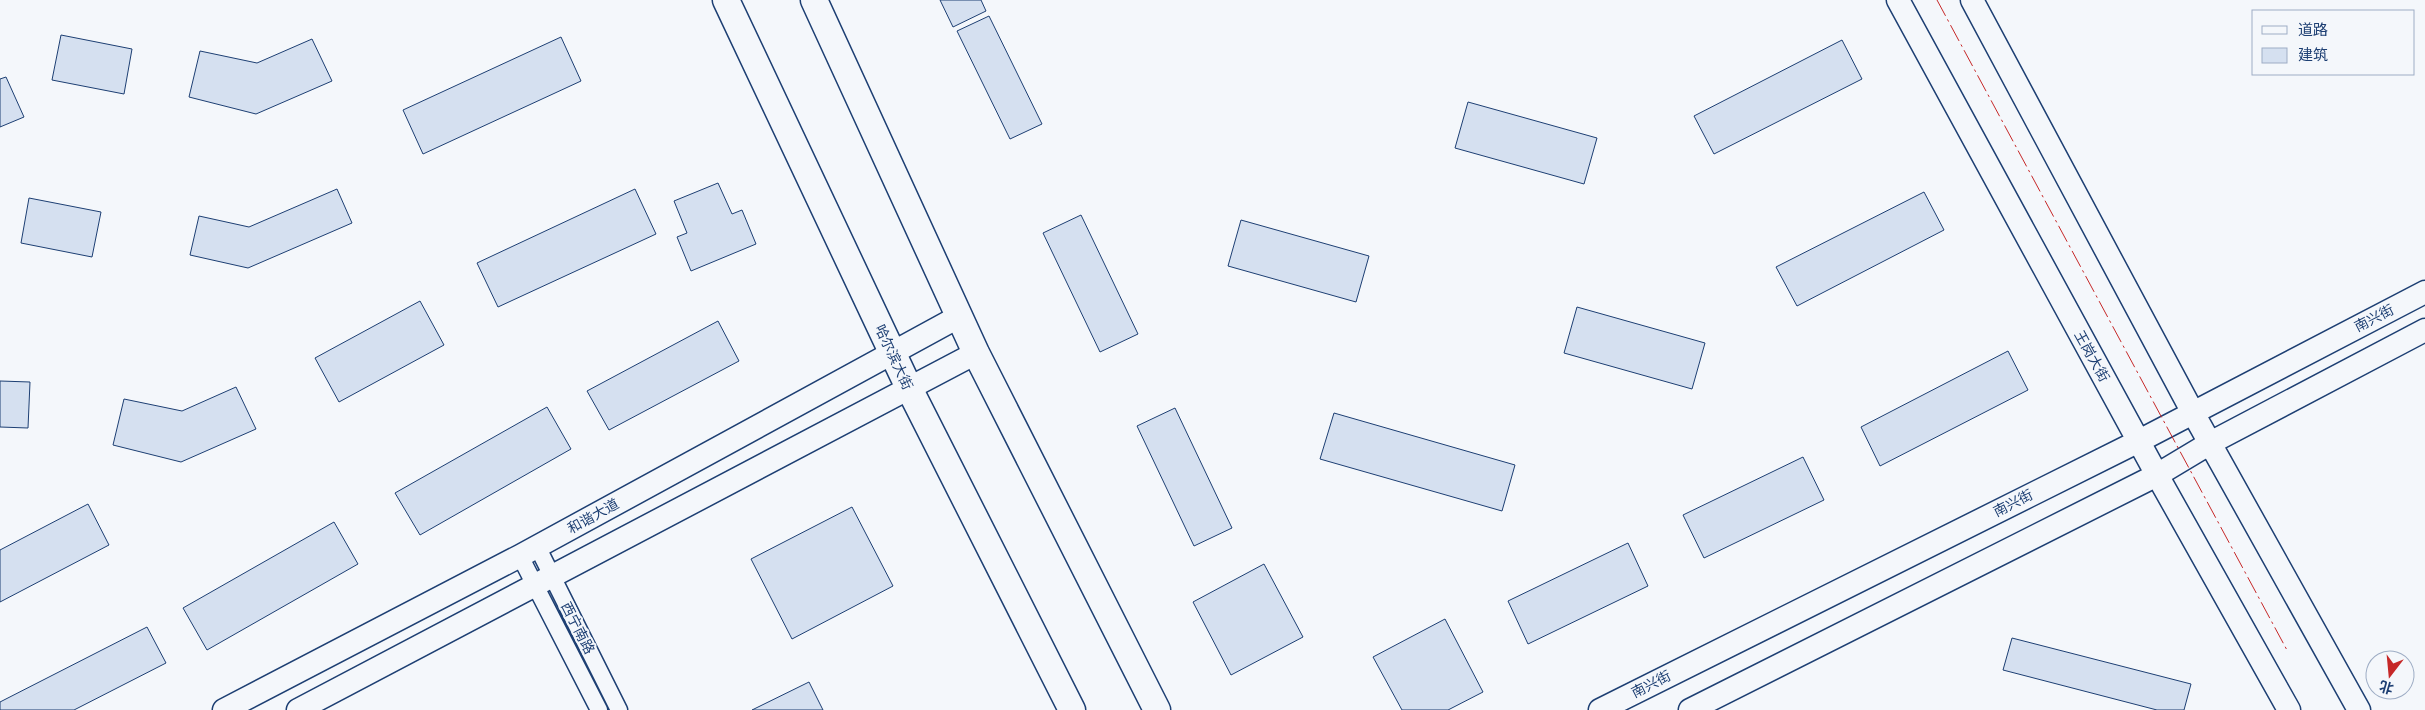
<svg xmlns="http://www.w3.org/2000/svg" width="2425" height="710" viewBox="0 0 2425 710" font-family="'Times New Roman','Noto Sans SC',serif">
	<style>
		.building { fill: #d5e0f0; stroke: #1d3f73 }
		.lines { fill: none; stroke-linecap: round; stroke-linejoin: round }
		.street-casing { stroke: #1d3f73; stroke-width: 19 }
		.secondary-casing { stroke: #1d3f73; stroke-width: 25 }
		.primary-casing { stroke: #1d3f73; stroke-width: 29 }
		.street { stroke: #f4f7fb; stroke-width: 16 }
		.secondary { stroke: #f4f7fb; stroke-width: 22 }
		.primary { stroke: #f4f7fb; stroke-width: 26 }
		.power { stroke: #c62828; stroke-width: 1; stroke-dasharray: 18 4 2.5 4; stroke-linecap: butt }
		.labels { text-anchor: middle; stroke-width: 4; stroke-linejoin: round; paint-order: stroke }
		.street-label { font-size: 14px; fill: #1d3f73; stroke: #f4f7fb }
	</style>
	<rect width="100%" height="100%" fill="#f4f7fb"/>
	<path class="building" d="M940,0H981L986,11L953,27Z
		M989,16L1042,124L1010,139L957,31Z
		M61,35L132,49L124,94L52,80Z
		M561,37L581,81L423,154L403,110Z
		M312,39L332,81L256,114L189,97L200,51L257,63Z
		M1842,40L1862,79L1714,154L1694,116Z
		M6,77L24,117L0,127V79Z
		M1468,102L1597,138L1584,184L1455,148Z
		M718,183L732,214L742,210L756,244L691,271L677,237L687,233L674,201Z
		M337,189L352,223L248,268L190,255L199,216L249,227Z
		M635,189L656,234L498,307L477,263Z
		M1924,192L1944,230L1797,306L1776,267Z
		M29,198L101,212L92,257L21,243Z
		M1081,215L1138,334L1100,352L1043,233Z
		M1241,220L1369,256L1356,302L1228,266Z
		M420,301L444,345L339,402L315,358Z
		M1577,307L1705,343L1692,389L1564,353Z
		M718,321L739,361L609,430L587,391Z
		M2008,351L2028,390L1880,466L1861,427Z
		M0,381L30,382L28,428L0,427Z
		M236,387L256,429L181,462L113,445L124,399L182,411Z
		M547,407L571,449L420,535L395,493Z
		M1175,408L1232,528L1194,546L1137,426Z
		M1334,413L1515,465L1502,511L1320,459Z
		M1803,457L1824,500L1704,558L1683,515Z
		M88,504L109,545L0,602V550Z
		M852,507L893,586L792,639L751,559Z
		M334,522L358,564L207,650L183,608Z
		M1628,543L1648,586L1528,644L1508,601Z
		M1264,564L1303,637L1231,675L1193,602Z
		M1445,619L1483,692L1448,710H1402L1373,657Z
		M147,627L166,663L74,710H0V702Z
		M2012,638L2191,684L2184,710H2157L2003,670Z
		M809,682L823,710H752Z"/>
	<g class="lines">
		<defs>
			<path id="street" d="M537,546L619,710
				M520,556L599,710"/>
			<path id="secondary" d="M1898,0L2157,475L2289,710
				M1972,0L2192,411L2359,710
				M224,710L520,556L960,316
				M298,710L976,353
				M1600,710L2139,441L2425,292
				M1690,710L2157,475L2212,442L2425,330"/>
			<path id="primary" d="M726,0L909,388L1072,710
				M814,0L976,353L1157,710"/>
		</defs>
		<use href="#street" class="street-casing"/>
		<use href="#secondary" class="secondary-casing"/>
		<use href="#primary" class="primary-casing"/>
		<use href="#street" class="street"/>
		<use href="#secondary" class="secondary"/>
		<use href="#primary" class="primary"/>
		<path class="power" d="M1937,0L2288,652"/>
	</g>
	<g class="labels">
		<g class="street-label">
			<text transform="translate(2374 318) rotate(-27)" y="5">南兴街</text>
			<text transform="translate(2092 356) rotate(61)" y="5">王岗大街</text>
			<text transform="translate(894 357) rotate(65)" y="5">哈尔滨大街</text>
			<text transform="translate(2013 503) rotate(-27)" y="5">南兴街</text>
			<text transform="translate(593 516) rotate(-29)" y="5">和谐大道</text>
			<text transform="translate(578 628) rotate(63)" y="5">西宁南路</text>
			<text transform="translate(1651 684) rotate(-27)" y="5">南兴街</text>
		</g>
	</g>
	<rect x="2252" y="10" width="162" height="65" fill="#f4f7fb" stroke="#9eadc5"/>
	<rect x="2262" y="26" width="25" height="8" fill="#f4f7fb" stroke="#9eadc5"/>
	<text x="2298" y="35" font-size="15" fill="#1d3f73">道路</text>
	<rect x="2262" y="48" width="25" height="15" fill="#d5e0f0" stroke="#9eadc5"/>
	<text x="2298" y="60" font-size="15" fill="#1d3f73">建筑</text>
	<g transform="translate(2390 675) rotate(196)"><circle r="24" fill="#f4f7fb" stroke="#9eadc5"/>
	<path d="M0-4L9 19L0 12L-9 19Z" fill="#c62828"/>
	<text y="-8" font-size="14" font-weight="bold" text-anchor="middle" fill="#1d3f73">北</text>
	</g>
</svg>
